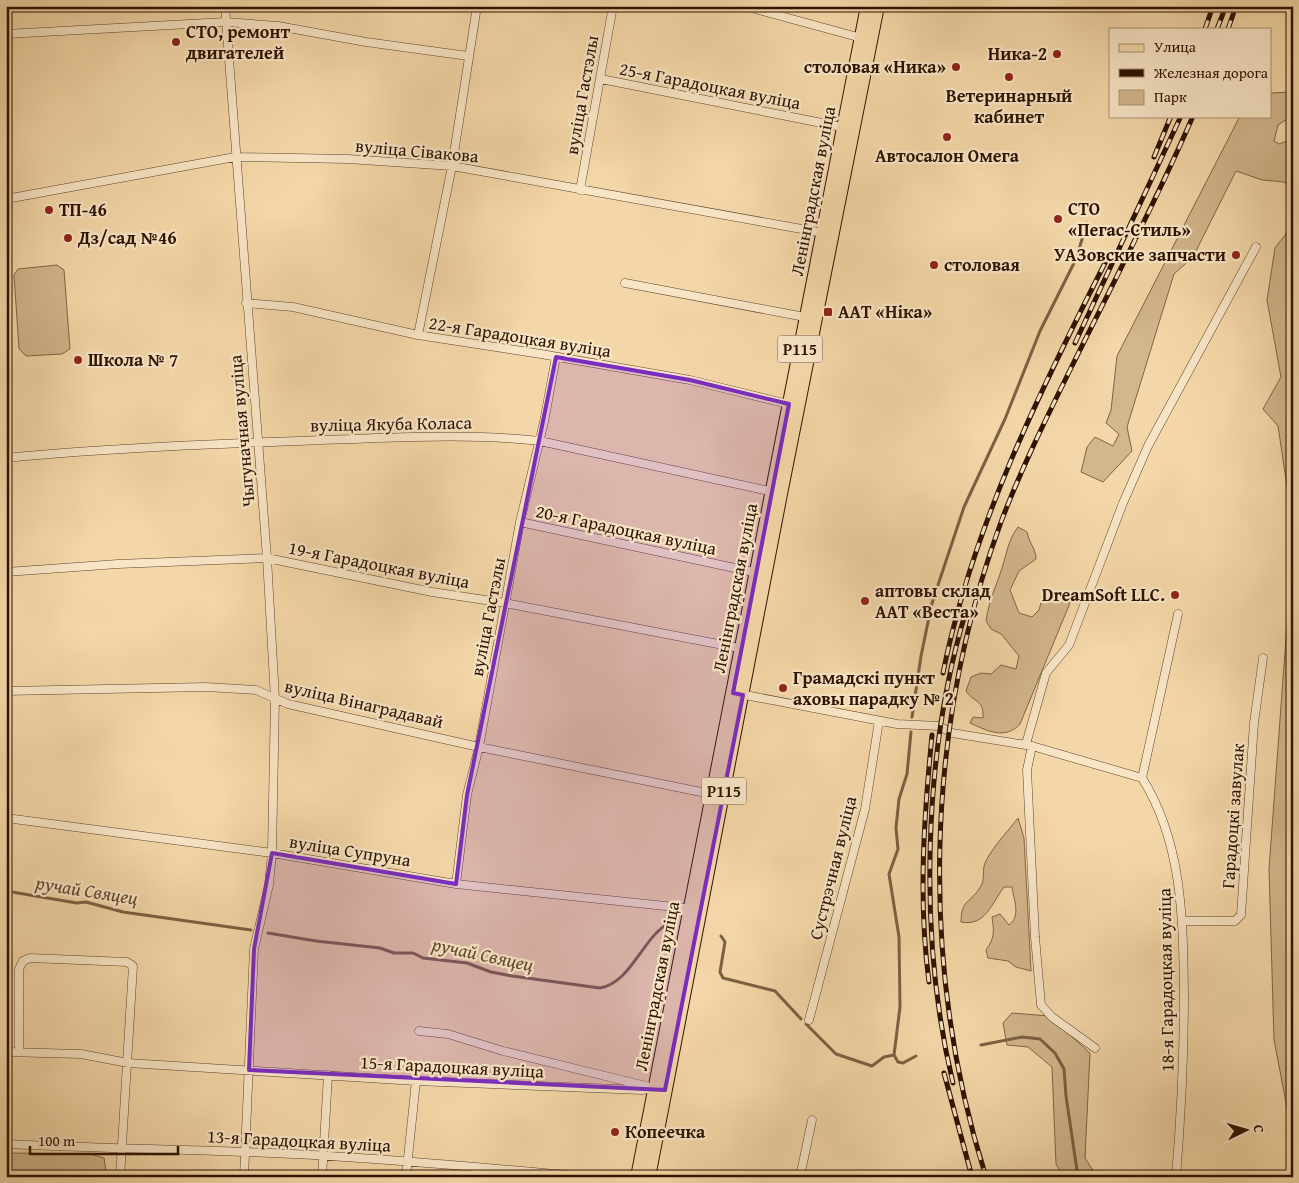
<svg xmlns="http://www.w3.org/2000/svg" width="1299" height="1183" viewBox="0 0 1299 1183" font-family="'Gentium Book Plus',serif">
	<style>
		.green { fill: #d2b68c; stroke: #806446 }
		.lines { fill: none; stroke-linecap: round; stroke-linejoin: round }
		.stream { stroke: #7c6043; stroke-width: 3 }
		.street-casing { stroke: #5f432b; stroke-width: 9 }
		.primary-casing { stroke: #2d1201; stroke-width: 14 }
		.street { stroke: #f8e5c6; stroke-width: 8 }
		.primary { stroke: #f4d7a8; stroke-width: 12 }
		.rail-casing { stroke: #2d1201; stroke-width: 5 }
		.rail { stroke: #f8e5c6; stroke-width: 3; stroke-dasharray: 9; stroke-linecap: butt }
		.marked { fill: #7b2cbf; fill-opacity: 0.2; stroke: #7b2cbf; stroke-width: 4; stroke-linejoin: round }
		.poi-dot { fill: #8f2418; stroke: #f8e5c6; stroke-width: 2 }
		.labels { text-anchor: middle; stroke-width: 4.5; stroke-linejoin: round; paint-order: stroke }
		.shield { fill: #f8e5c6; stroke: #6a513c; stroke-width: 1 }
		.shield-label { font-size: 16px; font-weight: bold; fill: #2d1201 }
		.poi-label { font-size: 18px; font-weight: bold; fill: #2d1201; stroke: #f8e5c6; text-anchor: start }
		.street-label { font-size: 18px; fill: #2d1201; stroke: #f8e5c6 }
		.water-label { font-size: 19px; font-style: italic; fill: #61462d; stroke: #f8e5c6 }
	</style>
	<rect width="100%" height="100%" fill="#f4d7a8"/>
	<filter id="stains"><feTurbulence type="fractalNoise" baseFrequency=".004" numOctaves="4"/><feColorMatrix values="0 0 0 0 .2 0 0 0 0 .09 0 0 0 0 .02 0 0 0 .5 -.17"/></filter>
	<radialGradient id="worn" r=".72"><stop offset=".6" stop-color="#630" stop-opacity="0"/><stop offset="1" stop-color="#630" stop-opacity=".3"/></radialGradient>
	<path class="green" d="M1293,92V121L1287,119L1278,125L1274,141L1279,144L1289,140L1293,146V188L1284,182L1262,180L1236,171L1193,257L1174,274L1127,427L1132,451L1103,482L1081,472L1087,447L1095,437L1113,446L1119,434L1106,423L1111,410L1117,356L1240,116H1270V93Z
		M1293,225V527L1278,426L1263,409L1281,377L1267,300L1275,248Z
		M57,265L64,270L70,349L62,354L26,356L19,349L14,275L18,269Z
		M1018,527L1027,532C1029,543 1036,549 1036,559L1019,571L1010,590L1019,613L1032,617L1039,610L1044,592L1070,603L1020,724C1006,740 987,731 970,723L973,717L983,718C984,699 975,704 966,691L971,677L981,673L991,674L1001,665L1016,669L1019,656L1001,634L991,629L986,621C989,600 996,587 1002,568C1007,553 1008,540 1018,527Z
		M1293,543V1139L1274,1040L1269,869Z
		M1018,818L1024,838L1031,971L1016,967L1008,961L988,958L986,950C995,938 994,931 992,917L1000,914L1009,925C1021,916 1014,901 1012,887H1004C992,903 985,927 961,922C961,899 971,903 981,886C985,880 982,870 985,863C991,849 1008,831 1018,818Z
		M1012,1013L1049,1016L1090,1053L1085,1158L1097,1177H1063L1056,1164L1052,1067L1028,1047L1007,1045L1003,1023Z
		M6,1153L90,1154L104,1158L107,1177H6Z"/>
	<g class="lines">
		<path class="stream" d="M912,717L921,656L932,603L964,507L1005,419L1040,331L1076,259L1087,223
			M6,891L77,903L86,902L123,912L251,930
			M268,933L316,941L380,948L394,953H413L423,958L467,963L491,972L512,976L600,988C630,983 642,940 666,925
			M721,936L725,942L720,972L723,978L775,991L801,1019
			M806,1024L836,1054L872,1066L884,1057L894,1055L898,1062L903,1063L916,1056
			M981,1045L1022,1037L1040,1039L1055,1053L1064,1069L1066,1096L1078,1177
			M894,1055L900,1007L899,937L889,874L898,849L896,828L899,799L907,774L911,732"/>
		<defs>
			<path id="street" d="M225,6L267,558L275,699L272,853L269,885L254,949L244,1177
				M744,6L865,39
				M6,34L226,22L278,26L366,42L468,56
				M601,79L847,128
				M580,190L613,6
				M6,199L235,157L348,159L452,166L824,233
				M625,283L810,318
				M246,303L293,307L418,335L541,354L690,380L792,405
				M418,335L452,166L477,6
				M6,437L8,458
				M6,458C110,448 216,444 320,440C393,438 467,433 540,441L774,492
				M520,522L758,573
				M6,572L118,564L267,558L432,592L505,603L744,649
				M6,691L206,687L256,690L288,704L479,747L716,795
				M740,694L897,724L939,726L952,733L1032,746L1142,778C1183,843 1183,921 1184,995C1184,1056 1181,1116 1176,1177
				M1026,744L1046,673L1069,645L1123,503L1148,446L1256,247
				M1032,746L1027,770L1035,937L1041,1005L1052,1017L1095,1048
				M1142,778L1178,614
				M6,818L272,853L456,884L694,909
				M456,884L467,795L479,747L520,522L544,422L556,357
				M1182,921H1235L1241,915L1254,723L1263,658
				M809,1020L865,809L879,721
				M419,1031L448,1034L503,1051L654,1088
				M6,1052L81,1054L128,1063L416,1081L642,1090L655,1088
				M19,1052V969L23,961L30,958L127,962L133,966L120,1177
				M6,1144C86,1148 165,1149 245,1152C360,1156 475,1167 589,1177
				M322,1177L328,1075
				M406,1177L416,1081
				M800,1177L812,1120"/>
			<path id="primary" d="M637,1177L867,6
				M649,1177L781,494L878,6"/>
		</defs>
		<use href="#street" class="street-casing"/>
		<use href="#primary" class="primary-casing"/>
		<use href="#street" class="street"/>
		<use href="#primary" class="primary"/>
		<defs>
			<path id="rail" d="M1205,29L1213,6
				M1217,29L1226,6
				M1228,29L1236,6
				M1154,157L1171,116
				M1075,343L1181,116
				M943,673C972,528 1039,393 1106,261
				M929,982C918,899 924,817 932,735
				M944,1073L972,1177
				M953,1083C918,938 923,753 966,611
				M986,1177C919,966 925,729 1001,522C1021,469 1046,419 1071,368C1112,285 1156,202 1193,116"/>
		</defs>
		<use href="#rail" class="rail-casing"/>
		<use href="#rail" class="rail"/>
	</g>
	<path class="marked" d="M556,357L690,380L789,404L733,693L743,695L665,1090L249,1070L254,949L272,853L456,884L467,795Z"/>
	<g class="poi-dot">
		<circle cx="176" cy="42" r="5"/>
		<circle cx="1057" cy="54" r="5"/>
		<circle cx="956" cy="67" r="5"/>
		<circle cx="1009" cy="77" r="5"/>
		<circle cx="947" cy="137" r="5"/>
		<circle cx="49" cy="210" r="5"/>
		<circle cx="1058" cy="219" r="5"/>
		<circle cx="68" cy="238" r="5"/>
		<circle cx="1236" cy="255" r="5"/>
		<circle cx="934" cy="265" r="5"/>
		<rect x="823" y="307" width="10" height="10" rx="2.5"/>
		<circle cx="78" cy="360" r="5"/>
		<circle cx="1175" cy="595" r="5"/>
		<circle cx="865" cy="601" r="5"/>
		<circle cx="783" cy="688" r="5"/>
		<circle cx="615" cy="1132" r="5"/>
	</g>
	<g class="labels">
		<g class="shield">
			<rect x="777.5" y="335.5" width="45" height="27" rx="4"/>
			<rect x="701.5" y="777.5" width="45" height="27" rx="4"/>
		</g>
		<g class="shield-label">
			<text x="800" y="355">Р115</text>
			<text x="724" y="797">Р115</text>
		</g>
		<g class="poi-label">
			<text x="186" y="38">СТО, ремонт<tspan x="186" dy="21">двигателей</tspan></text>
			<text x="1047" y="60" text-anchor="end">Ника-2</text>
			<text x="946" y="73" text-anchor="end">столовая «Ника»</text>
			<text x="1009" y="102" text-anchor="middle">Ветеринарный<tspan x="1009" dy="21">кабинет</tspan></text>
			<text x="947" y="162" text-anchor="middle">Автосалон Омега</text>
			<text x="1068" y="215">СТО<tspan x="1068" dy="21">«Пегас-Стиль»</tspan></text>
			<text x="59" y="216">ТП-46</text>
			<text x="78" y="244">Дз/сад №46</text>
			<text x="1226" y="261" text-anchor="end">УАЗовские запчасти</text>
			<text x="944" y="271">столовая</text>
			<text x="838" y="318">ААТ «Ніка»</text>
			<text x="88" y="366">Школа № 7</text>
			<text x="875" y="597">аптовы склад<tspan x="875" dy="21">ААТ «Веста»</tspan></text>
			<text x="1165" y="601" text-anchor="end">DreamSoft LLC.</text>
			<text x="793" y="684">Грамадскі пункт<tspan x="793" dy="21">аховы парадку № 2</tspan></text>
			<text x="625" y="1138">Копеечка</text>
		</g>
		<g class="street-label">
			<text transform="translate(710 86) rotate(11)" y="6">25-я Гарадоцкая вуліца</text>
			<text transform="translate(582 95) rotate(-80)" y="6">вуліца Гастэлы</text>
			<text transform="translate(417 151) rotate(5)" y="6">вуліца Сівакова</text>
			<text transform="translate(813 191) rotate(-79)" y="6">Ленінградская вуліца</text>
			<text transform="translate(520 337) rotate(9)" y="6">22-я Гарадоцкая вуліца</text>
			<text transform="translate(391 424) rotate(-1)" y="6">вуліца Якуба Коласа</text>
			<text transform="translate(242 431) rotate(-95)" y="6">Чыгуначная вуліца</text>
			<text transform="translate(626 530) rotate(12)" y="6">20-я Гарадоцкая вуліца</text>
			<text transform="translate(379 565) rotate(11)" y="6">19-я Гарадоцкая вуліца</text>
			<text transform="translate(735 588) rotate(-79)" y="6">Ленінградская вуліца</text>
			<text transform="translate(488 617) rotate(-79)" y="6">вуліца Гастэлы</text>
			<text transform="translate(364 704) rotate(13)" y="6">вуліца Вінаградавай</text>
			<text transform="translate(1233 816) rotate(-86)" y="6">Гарадоцкі завулак</text>
			<text transform="translate(350 851) rotate(9)" y="6">вуліца Супруна</text>
			<text transform="translate(833 868) rotate(-76)" y="6">Сустрэчная вуліца</text>
			<text transform="translate(1166 980) rotate(-91)" y="6">18-я Гарадоцкая вуліца</text>
			<text transform="translate(657 986) rotate(-79)" y="6">Ленінградская вуліца</text>
			<text transform="translate(452 1067) rotate(3)" y="6">15-я Гарадоцкая вуліца</text>
			<text transform="translate(299 1141) rotate(3)" y="6">13-я Гарадоцкая вуліца</text>
		</g>
		<g class="water-label">
			<text transform="translate(87 890) rotate(9)" y="7">ручай Свяцец</text>
			<text transform="translate(483 954) rotate(12)" y="7">ручай Свяцец</text>
		</g>
	</g>
	<rect width="1299" height="1183" fill="none" stroke="#f4d7a8" stroke-width="25"/>
	<rect x="8" y="8" width="1284" height="1168" fill="none" stroke="#2d1201" stroke-width="2.5"/>
	<rect x="12" y="12" width="1274" height="1158" fill="none" stroke="#2d1201"/>
	<rect x="1109" y="28" width="162" height="90" fill="#f8e5c6" stroke="#a79177"/>
	<rect x="1119" y="44" width="25" height="8" fill="#f4d7a8" stroke="#a79177"/>
	<text x="1154" y="52" font-size="15" fill="#2d1201">Улица</text>
	<rect x="1119" y="69" width="25" height="8" fill="#2d1201" stroke="#a79177"/>
	<text x="1154" y="78" font-size="15" fill="#2d1201">Железная дорога</text>
	<rect x="1119" y="90" width="25" height="15" fill="#d2b68c" stroke="#a79177"/>
	<text x="1154" y="102" font-size="15" fill="#2d1201">Парк</text>
	<g transform="translate(1246 1130) rotate(85)" stroke="#f8e5c6" stroke-width="4" paint-order="stroke">
	<path d="M0-4L9 19L0 12L-9 19Z" fill="#2d1201"/>
	<text y="-8" font-size="14" font-weight="bold" text-anchor="middle" fill="#2d1201">С</text>
	</g>
	<path d="M30 1146v8h148v-8" fill="none" stroke="#2d1201" stroke-width="2.5"/>
	<text x="38" y="1146" font-size="15" fill="#2d1201" stroke="#f8e5c6" stroke-width="4" paint-order="stroke">100 m</text>
	<rect width="100%" height="100%" filter="url(#stains)"/>
	<rect width="100%" height="100%" fill="url(#worn)"/>
</svg>
